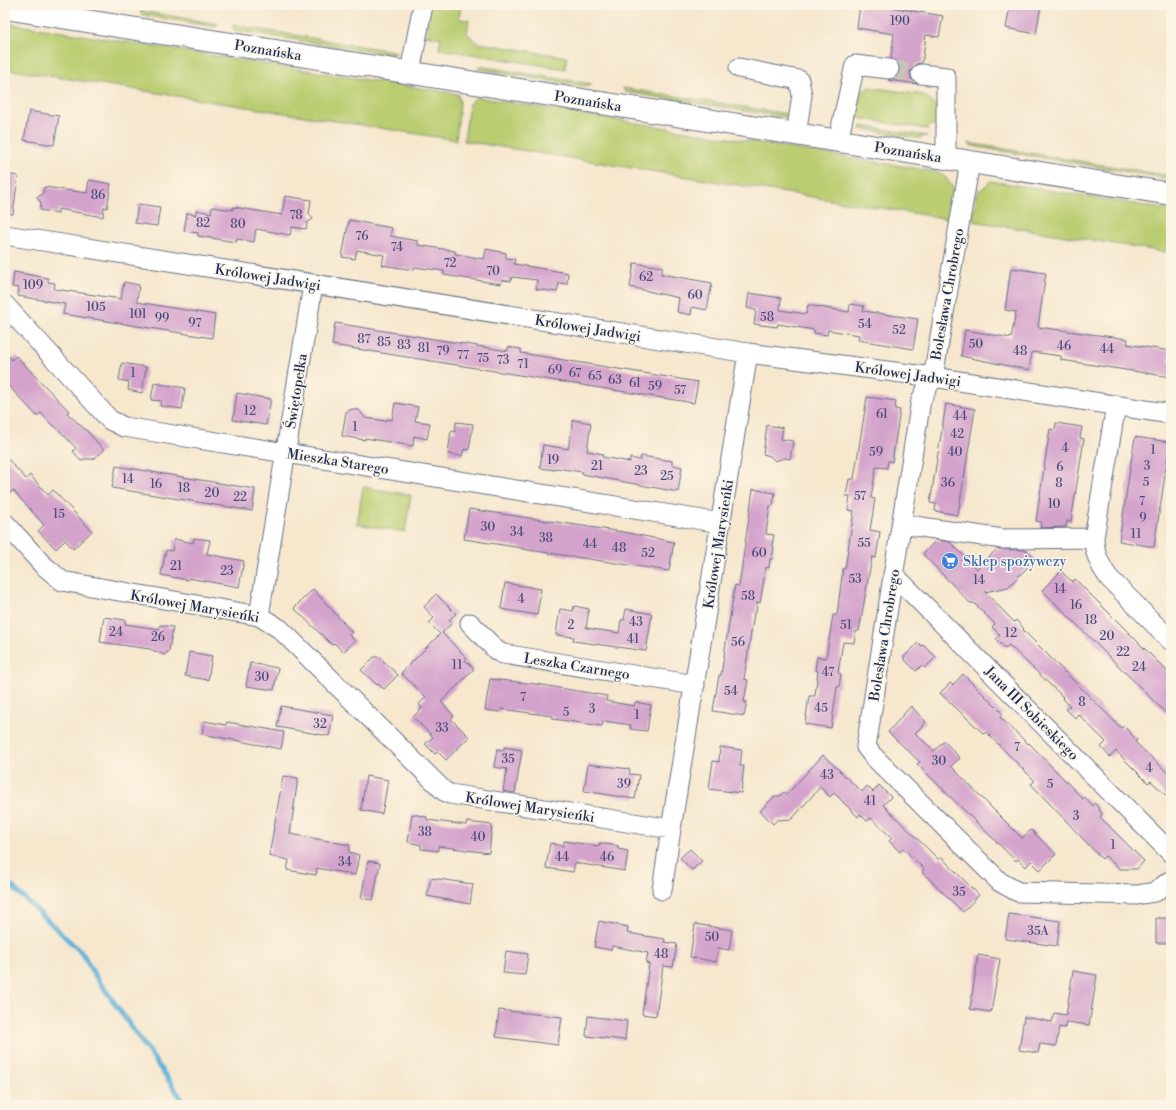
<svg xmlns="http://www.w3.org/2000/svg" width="1176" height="1110" viewBox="0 0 1176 1110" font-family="'Libre Bodoni',serif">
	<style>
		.green { fill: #bacd71; stroke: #6a7e68 }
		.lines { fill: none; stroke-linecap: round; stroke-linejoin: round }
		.stream { stroke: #5cb1d8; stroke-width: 5 }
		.building { fill: #d4a3cc }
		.minor-tunnel { stroke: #cac2b7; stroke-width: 19; stroke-dasharray: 19 10; stroke-linecap: butt }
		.minor-casing { stroke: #686f85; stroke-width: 21 }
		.major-casing { stroke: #686f85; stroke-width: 24 }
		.minor { stroke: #fff; stroke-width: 19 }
		.major { stroke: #fff; stroke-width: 22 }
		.labels { text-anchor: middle; stroke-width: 3; stroke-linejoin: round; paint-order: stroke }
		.number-label { font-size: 12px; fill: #494c7a }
		.street-label { font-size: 14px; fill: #1b2f5e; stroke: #fcf5e5 }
		.shop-label { font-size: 14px; fill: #366cbe; stroke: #fcf5e5; text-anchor: start }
	</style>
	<rect width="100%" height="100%" fill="#fcf5e5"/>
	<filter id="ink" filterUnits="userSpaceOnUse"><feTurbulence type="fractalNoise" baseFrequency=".025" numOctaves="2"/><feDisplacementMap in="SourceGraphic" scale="8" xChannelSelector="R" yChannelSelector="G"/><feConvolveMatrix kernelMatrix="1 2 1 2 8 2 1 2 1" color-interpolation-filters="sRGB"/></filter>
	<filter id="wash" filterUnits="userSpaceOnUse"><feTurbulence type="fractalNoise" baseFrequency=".012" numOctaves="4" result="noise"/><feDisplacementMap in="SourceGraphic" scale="16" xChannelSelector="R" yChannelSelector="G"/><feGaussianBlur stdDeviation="0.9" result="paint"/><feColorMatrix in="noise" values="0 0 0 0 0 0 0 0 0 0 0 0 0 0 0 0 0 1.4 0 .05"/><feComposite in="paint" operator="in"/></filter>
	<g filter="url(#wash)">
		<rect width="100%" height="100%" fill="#f6e7cd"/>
		<path class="green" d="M430,5H461L459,19L469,20L467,33L478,43L567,57L565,69L439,49L441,38L425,35Z
			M140,11L219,24L216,27L142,15Z
			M5,23L458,94L460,103L456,140L5,69Z
			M232,25L398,52L391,55L234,30Z
			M479,66L592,84L586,87L478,69Z
			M869,87L924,95L937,107L939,125H932L927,129L858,118C852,102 856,96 869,87Z
			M623,88L794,115L789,118L625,92Z
			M476,97L938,172L946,178L954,189L949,219L464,141L469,104Z
			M862,126L927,136L918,138L861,129Z
			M968,143L1171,176V179L971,146Z
			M991,181L1171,210V253L973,221L976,194Z
			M363,487L411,495L405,532L357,524Z"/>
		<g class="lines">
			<path class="stream" d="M5,880L83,954L92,971L186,1105"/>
		</g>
		<g id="blocks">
			<path class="building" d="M860,5H878L943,16L939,37L926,35L922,63L916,64L910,72L911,79L918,84L888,80L898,76L900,71L899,64L891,58L894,34L857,28Z
				M1010,5H1041L1036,34L1006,28Z
				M29,111L59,116L54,145L24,140Z
				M5,174L18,176L13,214H5Z
				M89,180L111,184L107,208L104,207L103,217L58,209V213L40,210L41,203L37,197L43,194L44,187L87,193Z
				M285,196L311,200L309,214L313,219L307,223L306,229L292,227L290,235L256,229L254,242L237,239L236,242L198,236V233L184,231L187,213L196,215V210L211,213L212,207L233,210V207L282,215Z
				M138,204L160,207L157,226L135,223Z
				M349,220L392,228L390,236L418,241V245L455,251V254L484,259L486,249L506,253V258L515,259L514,264L568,273L567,284L559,283L557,292L536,289L537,280L512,277L511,281L502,280L501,284L444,275V271L414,267V270L382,265L384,255L357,250L355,259L342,257Z
				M634,263L663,267L661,274L712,283L707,310L692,307L691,315L677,312L679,298L630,287Z
				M1011,268L1046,273L1038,327L1128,339L1127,344L1170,351L1169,361L1171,362V377L1061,360V356L1032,352L1029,370L961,356L965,330L1011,338L1016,312L1005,310Z
				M14,272L48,278V282L55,283L54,289L121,299L124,282L139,285L137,302L215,315L212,338L63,314L65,304L18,296L19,288L12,287Z
				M749,293L781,298L780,310L806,314L808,305L849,312L850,304L864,306L863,311L918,319L913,349L858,340L859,335L828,330L827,335L814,333V330L778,324L777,327L754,324L756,310L747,308Z
				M335,323L508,351V347L521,349V353L698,382L694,403L332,345Z
				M5,351L12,360L16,356L69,411L67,413L88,432L104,450L94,459H84L81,461L73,451L76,448L54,425L53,426L41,413L37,416L5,382Z
				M122,363L146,367L142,393L128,390L129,382L119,380Z
				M154,383L185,388L182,409L160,406L161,401L151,400Z
				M237,393L271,399L266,425L233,420Z
				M867,397L896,401L895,409L900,410L892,462L888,461L887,468L876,467L871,498L875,499L870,530L880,532L876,558L872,557L859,631H856L854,643L843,642L838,673L841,674L839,687H837L831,728L805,724L809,696H815L818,671L815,670L817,657L826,658L833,615H837L843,568L845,569L854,511L848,510L850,496H846L849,479H854Z
				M395,403L418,407L415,421L430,423L427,439L414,436L413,446L365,438V440L342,436L346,412L352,409L359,410L365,418L386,421L387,419L392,420Z
				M946,404L975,409L958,515L935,511L936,504L930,503Z
				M573,420L591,423L587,451L603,454L602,457L630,462V458L640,460L641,456L672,461V465L682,467L678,492L582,474L583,472L556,468L555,470L540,468L543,445L568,449Z
				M456,422L473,424L469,450L464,449L462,456L448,454L451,431L455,432Z
				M1056,423L1082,427L1080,438L1084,439L1083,445L1071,522L1067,521L1066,527L1040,528L1041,522L1036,521L1050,429L1055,430Z
				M767,425L783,428L781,439L793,441L790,459L784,458L775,461L770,456L763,454Z
				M1135,437L1170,442L1154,547L1119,541Z
				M5,456L26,479L30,475L48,495L53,490L92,531L73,549L65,540L56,549L38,531L44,525L13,490L5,497Z
				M116,466L255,489L252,511L112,488Z
				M753,489L775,493L773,506H770L766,534L774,535L772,545L774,546L772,559H770L769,568L766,567L760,603L757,602L756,613H754L744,679L748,680L744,702H747L744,716L713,711L719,675H721L735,585L739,586Z
				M469,509L623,532L674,542L669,571L522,549V548L464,539Z
				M194,538L210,540L207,554L244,561L239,587L188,578V580L161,575L166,550L172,551L174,539L193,543Z
				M936,540L950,542L977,569L997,549L1026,550L1036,559L1008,587L985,592L1014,622L1016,620L1024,629L1023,630L1121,728L1124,726L1137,740L1135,742L1171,776V800L1151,781L1148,783L1116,751L1110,757L1101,747L1106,742L1078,714L1075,718L1066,709L1070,706L1062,698L1063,697L1009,645L1005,648L996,639L1000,635L992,627L995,624L974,603H970L923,554Z
				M1061,571L1072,582L1075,579L1171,675V718L1042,590Z
				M505,583L541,589L537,615L501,609Z
				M313,589L352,632L349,635L355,641L343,652L334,643L332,645L294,608Z
				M436,594L456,614L449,620L452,623L442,633L467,658L465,660L474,669L441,702L454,716L451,719L469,737L446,760L438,752L435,754L425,744L433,737L413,717L422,708L419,704L426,697L401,673L440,634L429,623L434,618L424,607Z
				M574,606L589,609L586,628L619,633L621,620H624L626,609L652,614L646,651L573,641L574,637L556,635L560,609L573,611Z
				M104,617L125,620V624L159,629L160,625L173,627L169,651L164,655L150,649L100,642Z
				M918,643L922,646L923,645L936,657L925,668L922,665L916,671L903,658Z
				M189,652L212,656L208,680L185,676Z
				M374,657H379L398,675L384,689L378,684L377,685L361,670Z
				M250,663L278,668L274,690L246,686Z
				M963,674L1003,714L1000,717L1028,744L1029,743L1083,799L1085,797L1093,806L1095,803L1102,814L1100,817L1144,861L1137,869H1120L1105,856L1102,859L1031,784L1035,781L986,732L984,734L940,693L950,683L953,685Z
				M490,679L536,684L607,696L606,701L634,706L635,702L651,705L647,731L630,729L631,725L603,721L602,726L553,719V716L501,709L500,712L485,710Z
				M281,706L333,715L329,736L277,727Z
				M911,706L926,722L915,733L934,751L944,741L960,758L951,766L988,804L1022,838L1031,830L1056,854L1040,870L1031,861L1026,867L1018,859L1016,861L917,764L920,762L888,732Z
				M204,721L226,725L227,722L284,732L281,749L202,734Z
				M504,747L522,750L515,793L503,791L507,769L494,767L497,749L504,750Z
				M720,747L742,750L740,766H744L741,793L709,789L713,761L719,762Z
				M823,755L862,792L867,786L873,792L879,785L891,797L883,805L939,860L941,857L979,895L963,912L922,872L924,869L903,848L900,852L889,841L892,838L871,818L867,821L860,814L858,817L834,793L830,797L820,787L792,819L777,820L773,824L760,811L775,796H780L784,792L787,794Z
				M588,764L630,769L629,774L639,775L635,799L584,791Z
				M283,776L298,778L290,834L350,845L349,852L359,855L355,875L317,868L316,875L287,870L289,860L269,856Z
				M366,776L388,780L382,814L361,810Z
				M412,814L427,817V820L466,825L467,822L492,825L489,853L438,846V851L421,849V845L408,842Z
				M564,841L599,846V843L618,846V849L628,851L625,871L575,863L573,872L546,868L550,843L563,846Z
				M690,849L702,861L692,870L680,858Z
				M368,861L380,863L373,900L361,898Z
				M431,878L473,884L470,904L427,896Z
				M1009,914L1060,921L1057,946L1005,939Z
				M1156,918H1171V943H1156Z
				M599,921L628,927L627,933L665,939L664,942L677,944L673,967L663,966L656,1016L642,1014L649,964L646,963L648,953L612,946L611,950L594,947Z
				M695,924L732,930L729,950L718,948L716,962L690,957Z
				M506,951L528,954L525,975L503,973Z
				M978,955L1000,959L991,1012L970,1009Z
				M1073,971L1097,975L1089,1025L1066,1022L1065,1028L1059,1027L1056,1046L1040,1044L1038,1053L1019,1050L1024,1017L1052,1022L1054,1013L1066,1015Z
				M499,1010L562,1017L558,1045L496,1037Z
				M588,1016L627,1021L625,1040L586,1036Z"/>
		</g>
	</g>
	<g filter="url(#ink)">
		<use href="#blocks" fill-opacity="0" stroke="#686f85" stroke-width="1"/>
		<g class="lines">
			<path class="minor-tunnel" d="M889,69L921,74"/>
			<defs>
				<path id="minor" d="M739,68L799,80L802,95L796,135
					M410,72L423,5
					M921,74L946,77V158
					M838,141L855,65L889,69
					M970,162L933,377L921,400L866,747L873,756L1000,882L1018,892L1137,895L1155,892L1171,880
					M5,235L748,353L933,377L1171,414
					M5,305L110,420L124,427L721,523
					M1116,405L1094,538C1094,554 1100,566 1109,578L1171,641
					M5,523L42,564L62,581L259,616L280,629L444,791L450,794L671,829L748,353
					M901,524L1003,539L1094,538
					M893,574L1171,853
					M259,616L313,285
					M470,623L497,651L503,654L695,685
					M662,890L671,829"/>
				<path id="major" d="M5,8L1171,194"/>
			</defs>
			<use href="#minor" class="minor-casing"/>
			<use href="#major" class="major-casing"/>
			<use href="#minor" class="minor"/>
			<use href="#major" class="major"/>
		</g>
	</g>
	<defs>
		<symbol id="supermarket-disc" viewBox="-11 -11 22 22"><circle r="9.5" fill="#3f7fe0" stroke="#fcf5e5"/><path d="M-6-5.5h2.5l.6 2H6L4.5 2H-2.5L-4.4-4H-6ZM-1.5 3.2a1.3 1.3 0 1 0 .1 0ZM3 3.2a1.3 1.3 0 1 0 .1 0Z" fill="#fff"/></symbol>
	</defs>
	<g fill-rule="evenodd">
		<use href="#supermarket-disc" x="940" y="551" width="20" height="20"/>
	</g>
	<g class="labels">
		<g class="number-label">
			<text x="900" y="25">190</text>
			<text x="98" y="199">86</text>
			<text x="296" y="219">78</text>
			<text x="203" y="227">82</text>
			<text x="238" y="228">80</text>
			<text x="362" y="240">76</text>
			<text x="397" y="251">74</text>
			<text x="450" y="267">72</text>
			<text x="493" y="275">70</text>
			<text x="646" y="281">62</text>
			<text x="33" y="289">109</text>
			<text x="695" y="299">60</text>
			<text x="96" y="311">105</text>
			<text x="138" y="318">101</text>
			<text x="767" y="321">58</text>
			<text x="162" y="322">99</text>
			<text x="195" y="327">97</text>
			<text x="865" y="328">54</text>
			<text x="899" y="334">52</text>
			<text x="364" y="343">87</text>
			<text x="384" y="346">85</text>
			<text x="976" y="348">50</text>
			<text x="404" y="349">83</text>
			<text x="1064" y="350">46</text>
			<text x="424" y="352">81</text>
			<text x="1107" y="353">44</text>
			<text x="443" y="355">79</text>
			<text x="1020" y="355">48</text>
			<text x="463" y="359">77</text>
			<text x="483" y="362">75</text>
			<text x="503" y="364">73</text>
			<text x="523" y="368">71</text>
			<text x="555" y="374">69</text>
			<text x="133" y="377">1</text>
			<text x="575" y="377">67</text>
			<text x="595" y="380">65</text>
			<text x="615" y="384">63</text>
			<text x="635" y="387">61</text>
			<text x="655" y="390">59</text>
			<text x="680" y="394">57</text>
			<text x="250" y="415">12</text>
			<text x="882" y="418">61</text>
			<text x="960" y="420">44</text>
			<text x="355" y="431">1</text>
			<text x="957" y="438">42</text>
			<text x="1065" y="452">4</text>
			<text x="1153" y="454">1</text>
			<text x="876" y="456">59</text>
			<text x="955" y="456">40</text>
			<text x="553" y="464">19</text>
			<text x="597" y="470">21</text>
			<text x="1147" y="470">3</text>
			<text x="1060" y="471">6</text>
			<text x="641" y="475">23</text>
			<text x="667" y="480">25</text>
			<text x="128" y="483">14</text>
			<text x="1146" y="486">5</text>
			<text x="948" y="487">36</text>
			<text x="1059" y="487">8</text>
			<text x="156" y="488">16</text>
			<text x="184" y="492">18</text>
			<text x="212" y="497">20</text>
			<text x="860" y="500">57</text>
			<text x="240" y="501">22</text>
			<text x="1142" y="505">7</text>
			<text x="1054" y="508">10</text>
			<text x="59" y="518">15</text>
			<text x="1143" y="522">9</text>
			<text x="488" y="531">30</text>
			<text x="517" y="536">34</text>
			<text x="1136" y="538">11</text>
			<text x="546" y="542">38</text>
			<text x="864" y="547">55</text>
			<text x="590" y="548">44</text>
			<text x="619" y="552">48</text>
			<text x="648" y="557">52</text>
			<text x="759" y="557">60</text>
			<text x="176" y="570">21</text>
			<text x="227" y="575">23</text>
			<text x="855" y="583">53</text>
			<text x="979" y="584">14</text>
			<text x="1060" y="593">14</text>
			<text x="748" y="600">58</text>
			<text x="521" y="603">4</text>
			<text x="1076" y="609">16</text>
			<text x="1091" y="624">18</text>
			<text x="636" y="626">43</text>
			<text x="571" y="629">2</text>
			<text x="846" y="629">51</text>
			<text x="116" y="636">24</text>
			<text x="1011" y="637">12</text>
			<text x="1107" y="640">20</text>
			<text x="158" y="641">26</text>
			<text x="633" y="643">41</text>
			<text x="738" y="646">56</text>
			<text x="1123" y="656">22</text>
			<text x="457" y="669">11</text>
			<text x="1139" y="671">24</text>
			<text x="828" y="676">47</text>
			<text x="262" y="681">30</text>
			<text x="731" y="695">54</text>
			<text x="523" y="701">7</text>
			<text x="1082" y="706">8</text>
			<text x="821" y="712">45</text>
			<text x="592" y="713">3</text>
			<text x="566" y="716">5</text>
			<text x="637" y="719">1</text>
			<text x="320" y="728">32</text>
			<text x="442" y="732">33</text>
			<text x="1017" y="751">7</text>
			<text x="508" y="763">35</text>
			<text x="939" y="765">30</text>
			<text x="1149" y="772">4</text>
			<text x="827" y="779">43</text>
			<text x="624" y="788">39</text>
			<text x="1050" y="788">5</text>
			<text x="870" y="805">41</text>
			<text x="1076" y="820">3</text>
			<text x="425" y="836">38</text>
			<text x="478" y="841">40</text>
			<text x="1113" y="849">1</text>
			<text x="562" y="861">44</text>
			<text x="607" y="861">46</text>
			<text x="345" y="866">34</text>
			<text x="959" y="896">35</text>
			<text x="1038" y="935">35A</text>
			<text x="712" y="941">50</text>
			<text x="661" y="958">48</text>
		</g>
		<g class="street-label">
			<text transform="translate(268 50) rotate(9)" y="5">Poznańska</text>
			<text transform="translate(588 101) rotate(9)" y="5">Poznańska</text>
			<text transform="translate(908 152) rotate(9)" y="5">Poznańska</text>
			<text transform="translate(268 277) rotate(9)" y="5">Królowej Jadwigi</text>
			<text transform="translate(947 294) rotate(-80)" y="5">Bolesława Chrobrego</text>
			<text transform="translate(588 328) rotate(9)" y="5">Królowej Jadwigi</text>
			<text transform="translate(908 374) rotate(8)" y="5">Królowej Jadwigi</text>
			<text transform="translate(296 391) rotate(-81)" y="5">Świętopełka</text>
			<text transform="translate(338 461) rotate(9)" y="5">Mieszka Starego</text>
			<text transform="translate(718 544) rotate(-81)" y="5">Królowej Marysieńki</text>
			<text transform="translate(195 606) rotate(10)" y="5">Królowej Marysieńki</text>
			<text transform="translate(884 635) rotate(-81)" y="5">Bolesława Chrobrego</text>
			<text transform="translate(577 666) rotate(9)" y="5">Leszka Czarnego</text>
			<text transform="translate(1032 713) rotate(45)" y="5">Jana III Sobieskiego</text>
			<text transform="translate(530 807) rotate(9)" y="5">Królowej Marysieńki</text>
		</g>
		<g class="shop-label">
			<text x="963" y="566">Sklep spożywczy</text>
		</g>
	</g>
	<rect width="1176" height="1110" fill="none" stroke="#fcf5e5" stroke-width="20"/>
</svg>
